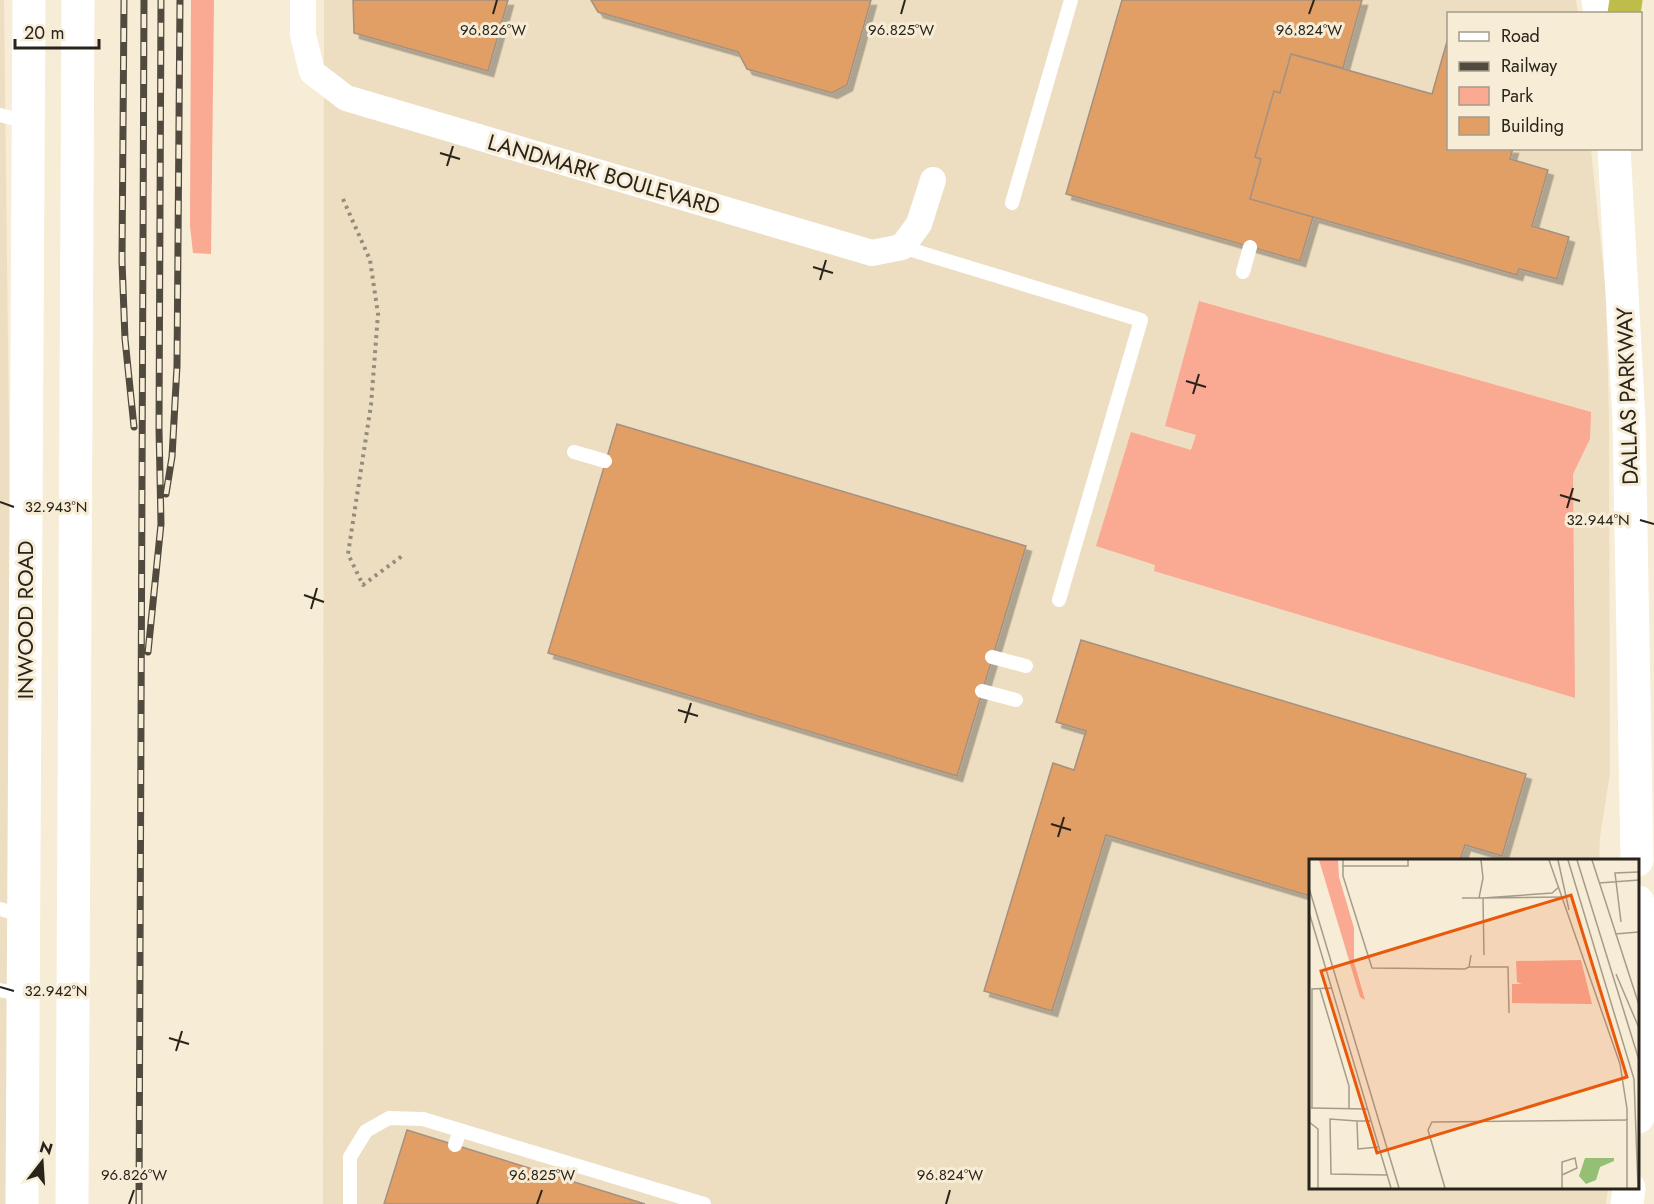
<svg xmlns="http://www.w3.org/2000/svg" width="1654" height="1204" viewBox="0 0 1654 1204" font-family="Jost,sans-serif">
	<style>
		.built { fill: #eddec2 }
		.green { fill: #faa992 }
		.building { fill: #e19e65; stroke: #a49181; stroke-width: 1.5; filter: url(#shadow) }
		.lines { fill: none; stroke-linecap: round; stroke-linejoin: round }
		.path { stroke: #948c7c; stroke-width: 4; stroke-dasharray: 3 4.5; stroke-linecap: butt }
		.service { stroke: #fff; stroke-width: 14 }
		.minor { stroke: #fff; stroke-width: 26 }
		.secondary { stroke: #fff; stroke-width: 33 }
		.motorway { stroke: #bfbd4a; stroke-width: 33 }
		.rail-casing { stroke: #504a3f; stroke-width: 7 }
		.rail { stroke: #f7ecd5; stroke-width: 4.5; stroke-dasharray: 14; stroke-linecap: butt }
		.ticks { fill: none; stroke: #28231b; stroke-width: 2 }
		.labels { text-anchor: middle; stroke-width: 6; stroke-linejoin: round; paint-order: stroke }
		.street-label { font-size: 22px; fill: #28231b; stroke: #f7ecd5 }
		.inset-road { fill: none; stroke: #a49c8b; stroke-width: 1.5 }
		.view { fill: #e8590c; fill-opacity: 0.15; stroke: #e8590c; stroke-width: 3 }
		.inset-edge { fill: none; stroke: #28231b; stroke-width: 3 }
		.ticks-label { font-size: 15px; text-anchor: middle; fill: #28231b; stroke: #f7ecd5; stroke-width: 6; stroke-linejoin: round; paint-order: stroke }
	</style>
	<defs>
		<filter id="shadow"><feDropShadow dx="5.5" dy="5.5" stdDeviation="0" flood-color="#0004"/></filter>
	</defs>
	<rect width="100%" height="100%" fill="#f7ecd5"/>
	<path class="built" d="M0,0H4L15,957L11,1204H0Z
		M324,0H1576L1578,13L1448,14V148L1591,149L1606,293L1609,418L1610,773L1600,837L1599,860H1310V1188H1608L1606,1204H323Z"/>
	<path class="green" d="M191,0H214L211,254L193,253L190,226Z
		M1199,301L1591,412L1590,439L1573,474L1575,698L1154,571L1155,565L1096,546L1131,432L1191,450L1196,435L1165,426Z"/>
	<path class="building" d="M353,0H508L488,71L354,33Z
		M591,0H871L847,85L832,93L747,69L738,52L598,12Z
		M1122,0H1362L1343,68L1291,54L1280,93L1274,91L1255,157L1261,159L1250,199L1313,217L1300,261L1066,194Z
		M1448,38V148H1513L1510,159L1548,170L1532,226L1569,237L1557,279L1519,269L1517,275L1250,199L1261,159L1255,157L1274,91L1280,93L1291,54L1432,94Z
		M617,424L1026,546L957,776L548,653Z
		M1081,640L1526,774L1502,856L1465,845L1460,860H1310V896L1106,835L1052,1011L984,991L1053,763L1074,770L1086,731L1056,722Z
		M407,1130L645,1204H384Z"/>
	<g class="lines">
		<path class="path" d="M343,199L370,260L378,314L371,405L348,554L363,585L402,556"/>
		<path class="service" d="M0,115L27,122
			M1012,203L1071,0
			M902,247L1141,320L1059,600
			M1243,272L1250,247
			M574,452L605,461
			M992,657L1026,666
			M982,691L1016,700
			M0,909L24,916
			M0,990L24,995
			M455,1145L460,1130
			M350,1204V1157L366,1131L389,1118L423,1119L704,1204"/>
		<path class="minor" d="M303,0V35L312,72L346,98L872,253L902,247L919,224L933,180"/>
		<path class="secondary" d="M1598,0L1600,14
			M1614,148L1629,420L1637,860
			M1638,902V1117
			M22,1204L29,0
			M72,1204L78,0
			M1627,1204L1629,1188"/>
		<path class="motorway" d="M1624,14L1626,0"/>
		<defs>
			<path id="rail" d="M124,0L122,261L125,339L134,427
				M166,494L172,457L177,366L180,0
				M148,652L161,524L159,429L161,0
				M139,1204L144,0"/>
		</defs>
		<use href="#rail" class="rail-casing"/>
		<use href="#rail" class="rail"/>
	</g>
	<path class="ticks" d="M493,14L497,0M901,14L905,0M1309,14L1314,0M440,153L460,159M447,166L453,146M813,267L833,273M820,280L826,260M1186,381L1206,387M1193,394L1199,374M1560,495L1580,501M0,502L14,507M1567,508L1573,488M1640,520L1654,524M304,595L324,602M311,609L317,588M678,710L698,716M685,723L691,703M1051,824L1071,830M1058,837L1064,817M0,987L14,991M169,1038L189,1044M176,1051L182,1031M129,1204L134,1190M537,1204L542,1190M946,1204L950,1190"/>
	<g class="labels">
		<g class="street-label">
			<text transform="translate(604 174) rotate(16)" y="8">LANDMARK BOULEVARD</text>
			<text transform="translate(1627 396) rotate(-92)" y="8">DALLAS PARKWAY</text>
			<text transform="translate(25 620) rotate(-90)" y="8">INWOOD ROAD</text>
		</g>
	</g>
	<g transform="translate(1309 859)">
		<rect width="330" height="330" fill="#f7ecd5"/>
		<path d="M10,1H29L30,18L45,69V103L56,141L51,138ZM272,101L283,145L203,144V125H213L208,123L207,102Z" fill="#faa992"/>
		<path d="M276,299H305V302L291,308L287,321L277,325L270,317Z" fill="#96bf76"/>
		<path class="inset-road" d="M34,1V17L63,109L156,110L160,108L162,96M240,1L311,205L318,250V329M249,1L260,51M259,1L325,220L329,329M268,1L330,201M283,1L330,146M33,7H99V1M290,24L330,21M250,28L243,34L174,39L254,38M0,29L90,329M153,39H174L175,96M170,39L174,19L172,1M0,53L82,329M312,63L306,14L329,13M306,75L330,73M160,108H199L200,154M307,115L330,169M11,130L40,227V249M2,249L58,250M3,249V130L22,129M48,262L21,260L22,315L78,316M62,262H48L49,290L69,288M0,263L9,270V329M253,316L268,309L266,299L253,303V329M136,329L119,271L123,263L319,261"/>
		<path class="view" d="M262,36L318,218L68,294L12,112Z"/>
		<rect width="330" height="330" class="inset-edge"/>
	</g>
	<g class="ticks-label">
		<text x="493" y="35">96.826°W</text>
		<text x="901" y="35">96.825°W</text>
		<text x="1309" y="35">96.824°W</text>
		<text x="56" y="512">32.943°N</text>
		<text x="1598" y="525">32.944°N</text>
		<text x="56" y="996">32.942°N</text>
		<text x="134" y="1180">96.826°W</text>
		<text x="542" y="1180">96.825°W</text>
		<text x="950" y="1180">96.824°W</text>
	</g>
	<rect x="1447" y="12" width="195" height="138" fill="#f7ecd5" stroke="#a49c8b" stroke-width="1.5"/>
	<rect x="1459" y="32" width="30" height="9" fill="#ffffff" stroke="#a49c8b" stroke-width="1.5"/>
	<text x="1501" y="42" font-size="18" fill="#28231b">Road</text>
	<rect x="1459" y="62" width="30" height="9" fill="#504a3f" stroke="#a49c8b" stroke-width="1.5"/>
	<text x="1501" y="72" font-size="18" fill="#28231b">Railway</text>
	<rect x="1459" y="87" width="30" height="18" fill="#faa992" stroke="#a49c8b" stroke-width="1.5"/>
	<text x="1501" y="102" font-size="18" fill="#28231b">Park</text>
	<rect x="1459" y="117" width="30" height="18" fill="#e19e65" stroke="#a49c8b" stroke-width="1.5"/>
	<text x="1501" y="132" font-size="18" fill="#28231b">Building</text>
	<g transform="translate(42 1162) rotate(17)" stroke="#f7ecd5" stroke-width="4.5" paint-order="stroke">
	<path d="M0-4.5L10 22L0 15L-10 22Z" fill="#28231b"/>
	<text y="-9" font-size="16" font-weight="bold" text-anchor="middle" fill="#28231b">N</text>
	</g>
	<path d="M15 39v9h84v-9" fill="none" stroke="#28231b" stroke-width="3"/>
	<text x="24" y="39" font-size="18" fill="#28231b" stroke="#f7ecd5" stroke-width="4.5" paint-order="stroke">20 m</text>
</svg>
